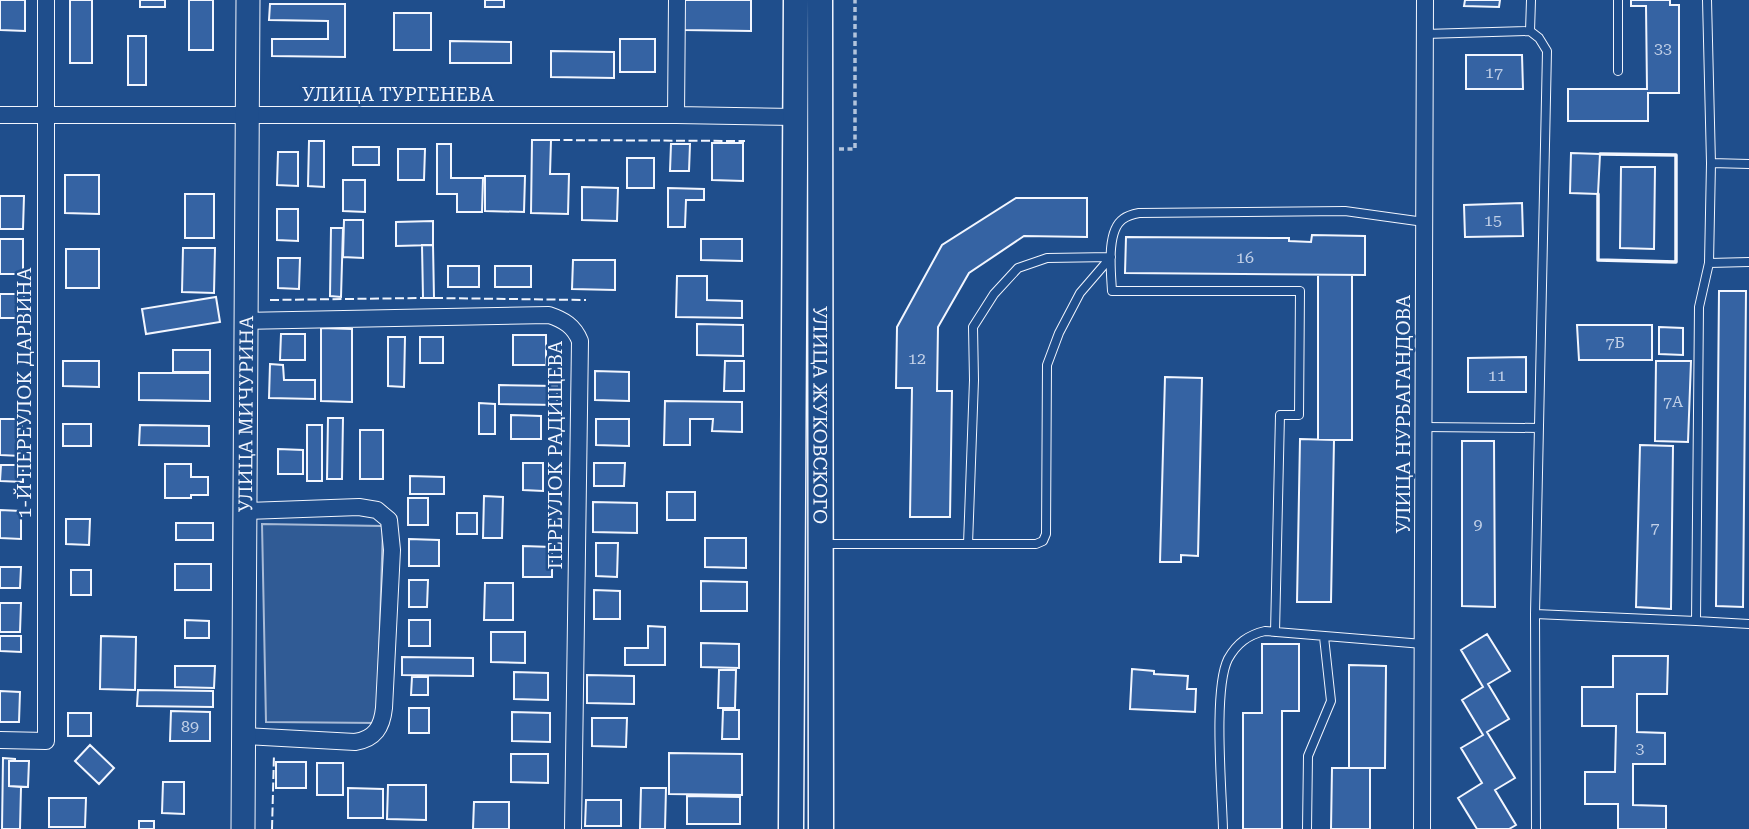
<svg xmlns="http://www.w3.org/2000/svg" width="1749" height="829" viewBox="0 0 1749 829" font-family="'Roboto Serif',serif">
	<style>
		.built { fill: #305b95; stroke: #a8bbd7; stroke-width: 2 }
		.building { fill: #3563a3; stroke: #f2f6ff; stroke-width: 2 }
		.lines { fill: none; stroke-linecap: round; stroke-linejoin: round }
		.lane-casing { stroke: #f2f6ff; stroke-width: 10 }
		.street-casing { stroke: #f2f6ff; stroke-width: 18 }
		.secondary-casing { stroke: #f2f6ff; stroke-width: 25 }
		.primary-casing { stroke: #f2f6ff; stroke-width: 27 }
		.path { stroke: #b3c4dc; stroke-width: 3.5; stroke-dasharray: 5 3.5; stroke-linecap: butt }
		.lane { stroke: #1f4e8c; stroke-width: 8 }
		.street { stroke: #1f4e8c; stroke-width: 16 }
		.secondary { stroke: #1f4e8c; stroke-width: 23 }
		.primary { stroke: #1f4e8c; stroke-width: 24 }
		.fence { stroke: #f2f6ff; stroke-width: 2; stroke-dasharray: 9 3.5; stroke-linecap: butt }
		.wall { stroke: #f2f6ff; stroke-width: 3.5 }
		.labels { text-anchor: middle; stroke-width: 5; stroke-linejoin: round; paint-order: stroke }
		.number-label { font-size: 16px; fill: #c3d1e8 }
		.street-label { font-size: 19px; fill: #f2f6ff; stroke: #1f4e8c }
	</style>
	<rect width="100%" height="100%" fill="#1f4e8c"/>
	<path class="built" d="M262,524L383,526L377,723L266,722Z"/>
	<path class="building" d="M0,0H25V31L0,30Z
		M70,0H92V63H70Z
		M140,0H165V7H140Z
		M189,0H213V50H189Z
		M485,0H504V7H485Z
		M684,0H751V31L684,30Z
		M1465,0H1500L1499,7L1464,6Z
		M1631,0H1670V5H1679V93H1648V121H1568V89H1647L1646,6H1631Z
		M270,4H345V57L272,56V39H328V21L269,20Z
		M394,13H431V50H394Z
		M128,36H146V85H128Z
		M620,39H655V72H620Z
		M450,41L511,42V63H450Z
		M551,51L614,52V78L551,77Z
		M1466,55H1522L1523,89H1466Z
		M532,140H551L550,174H569L568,214L531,213Z
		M309,141H324V187L308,186Z
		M712,143H743V181L712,180Z
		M437,144H451V178H483L482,212H457V194H437Z
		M671,144H690L689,171H670Z
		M353,147H379V165H353Z
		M398,149H425L424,180H398Z
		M278,152H298V186L277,185Z
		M1571,153L1600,154L1598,194L1570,193Z
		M627,158H654V188H627Z
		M1621,167H1655L1654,249L1620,248Z
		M65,175H99V214L65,213Z
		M485,176H525L524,212L485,211Z
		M343,180H365V212L343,211Z
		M582,187L618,188L617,221L582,220Z
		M668,188L704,189V200H686L685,227H668Z
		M185,194H214V238H185Z
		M0,196H24L23,229H0Z
		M1016,198H1087V237L1024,236L969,273L938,327L937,391H952L950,517H910L912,388H896L897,327L942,245Z
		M1522,203L1523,236L1465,237L1464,205Z
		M277,209H298V241L277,240Z
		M344,220H363V258L343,257Z
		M433,221V245L396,246V222Z
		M331,228H343L341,297L330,296Z
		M1312,235L1365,236V275L1125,273L1126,237L1289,238V241L1311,242Z
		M0,239H23V274H0Z
		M701,239H742V261L701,260Z
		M422,245H433L434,298H423Z
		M183,248H215L214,293L182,292Z
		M66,249H99V288H66Z
		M278,258H300L299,289L278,288Z
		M573,260H615V290L572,289Z
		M448,266H479V287H448Z
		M495,266H531V287H495Z
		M1318,275H1352V440H1318Z
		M677,276H707V300L742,301V318L676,317Z
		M1719,291H1746L1743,607L1716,606Z
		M0,294H24V318H0Z
		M216,297L220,322L146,334L142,309Z
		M697,324L743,325V356L697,355Z
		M1577,325H1652V360H1579Z
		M1659,327L1683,328V355L1659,354Z
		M321,328L352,329V402L321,401Z
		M281,334H305V360H280Z
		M513,335H546V365H513Z
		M388,337H405L404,387L388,386Z
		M420,337H443V363H420Z
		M173,350H210V372H173Z
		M1526,357V392H1468V358Z
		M63,361H99V387L63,386Z
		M725,361H744V391H724Z
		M1656,361H1691L1688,442L1655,441Z
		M270,364L283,365L284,380H315V399L269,398Z
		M595,371L629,372V401L595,400Z
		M139,373H210V401L139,400Z
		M1165,377L1202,378L1198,556L1181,555V562H1160Z
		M499,385L557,386V405L499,404Z
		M665,401L742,402V432L712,431L713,419H690V445H664Z
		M479,403L495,404V434H479Z
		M511,415L541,416V439H511Z
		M328,418H343L342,479H327Z
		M0,419H22L21,456L0,455Z
		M596,419H629V446L596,445Z
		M63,424H91V446H63Z
		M140,425L209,426V446L139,445Z
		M307,425H322V481H307Z
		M360,430H383V479H360Z
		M1300,439L1334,440L1331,602H1297Z
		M1462,441H1494L1495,607L1462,606Z
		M1640,445L1673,446L1671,609L1636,607Z
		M278,449L303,450V474H278Z
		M523,463H543V491L523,490Z
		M594,463H625L624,486H594Z
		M165,464H191V477H208V495H191V498H165Z
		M1,465H23V482L0,481Z
		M410,476L444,477V494H410Z
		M667,492H695V520H667Z
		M484,496L503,497L502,538H483Z
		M408,498H428V525H408Z
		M593,502L637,503V533L593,532Z
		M0,510L21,511V539L0,538Z
		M457,513H477V534H457Z
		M66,519H90L89,545L66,544Z
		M176,523H213V540H176Z
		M705,538H746V568L705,567Z
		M409,539L439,540V566H409Z
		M596,543H618L617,577L596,576Z
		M523,546L552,547V577H523Z
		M175,564H211V590H175Z
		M0,567H21L20,588H0Z
		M71,570H91V595H71Z
		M409,580H428L427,607H409Z
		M701,581L747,582V611H701Z
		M485,583H513V620H484Z
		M594,590L620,591V619H594Z
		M0,603H21L20,632H0Z
		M185,620L209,621V638H185Z
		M409,620H430V646H409Z
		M648,626L665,627V665H625V648H648Z
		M491,632H525V663L491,662Z
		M1487,634L1510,671L1488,684L1509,719L1487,732L1515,778L1495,790L1516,825L1509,829H1477L1458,798L1482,783L1461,748L1483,735L1462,700L1483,687L1461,650Z
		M0,636H21V652L0,651Z
		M101,636L136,637L135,690L100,689Z
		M701,643L739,644V668L701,667Z
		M1262,644H1299V711H1282V829H1243V713H1262Z
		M1613,656H1668L1667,694H1637V732L1665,733V764H1633V805L1666,806V829H1618V804H1585V772H1615L1616,726H1582V687H1613Z
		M402,657L473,658V676L402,675Z
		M1349,665L1386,666L1385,768H1349Z
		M175,666H215L214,688L175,687Z
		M1132,669L1154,671V674L1188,676L1187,689H1196L1195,712L1130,709Z
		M719,670H736L735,708H718Z
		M514,672L548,673V700L514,699Z
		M587,675L634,676V704L587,703Z
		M412,677H428V695H411Z
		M138,690L213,691V707L137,706Z
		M0,691L20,692L19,722H0Z
		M409,708H429V733H409Z
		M723,710H739V739H722Z
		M171,711L210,712V741H170Z
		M512,712L550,713V742L512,741Z
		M68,713H91V736H68Z
		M592,718H627L626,747L592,746Z
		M90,745L114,768L99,784L75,761Z
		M669,753L742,754V795L669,794Z
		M511,754H548V783L511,782Z
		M3,758L15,759V761H9V786L21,787L20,829H2Z
		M9,761H29L28,787L9,786Z
		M276,762H306V788H276Z
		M317,763H343V795H317Z
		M1332,768H1370V829H1331Z
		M163,782H184V814L162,813Z
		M388,785H426V820L387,819Z
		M348,788L383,789V818H348Z
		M641,788H666L665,829H640Z
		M687,796L740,797V824H687Z
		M49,798H86L85,827H49Z
		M586,800H621V826H585Z
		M474,802H509V829H473Z
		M139,821H154V829H139Z"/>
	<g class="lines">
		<defs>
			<path id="lane" d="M1531,0L1530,31L1539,38L1547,51L1535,614L1536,829
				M1618,0V71
				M1707,0L1711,163L1709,263L1699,307L1696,621L1749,624
				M1425,34L1530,31
				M1711,163L1749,164
				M1709,263L1749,262
				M1424,427L1539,428
				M822,544H1036L1043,541L1046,534L1047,365L1059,333L1080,293L1111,257
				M968,544L974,380L973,327L994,294L1018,268L1047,258L1111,257
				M1535,614L1696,621
				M1275,632L1280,415H1299L1300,291H1112C1111,272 1106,231 1123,219C1127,216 1134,214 1139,213L1345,211L1424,222
				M1223,829C1222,791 1213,689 1228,659C1237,643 1248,635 1265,631L1423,644
				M1307,829L1308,756L1331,701L1324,637"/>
			<path id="street" d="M0,115H676L796,117
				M676,115L677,0
				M246,321L549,315C564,320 574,326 580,341L573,829
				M244,736L355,742C375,739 382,727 384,708L392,550L389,520L377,510L359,507L245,511
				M0,740L46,741V0
				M1422,829L1425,0"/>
			<g id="secondary">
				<path id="s1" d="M243,829L248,0"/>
			</g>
			<g id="primary">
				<path id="s2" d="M820,0L821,829"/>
				<path d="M791,829L796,0"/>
			</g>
		</defs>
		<use href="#lane" class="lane-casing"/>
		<use href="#street" class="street-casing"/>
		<use href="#secondary" class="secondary-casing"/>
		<use href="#primary" class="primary-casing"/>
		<path class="path" d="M839,149H855V0"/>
		<use href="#lane" class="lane"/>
		<use href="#street" class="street"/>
		<use href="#secondary" class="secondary"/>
		<use href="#primary" class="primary"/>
		<path class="fence" d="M551,140L745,141
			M434,298L586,300
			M270,300L423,298
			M272,829L274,754"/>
		<path class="wall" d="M1598,194V260L1676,262V155L1600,154"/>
	</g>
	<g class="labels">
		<g class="number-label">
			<text x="1663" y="54">33</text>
			<text x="1494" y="78">17</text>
			<text x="1493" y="226">15</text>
			<text x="1245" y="263">16</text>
			<text x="1615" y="348">7Б</text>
			<text x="917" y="364">12</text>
			<text x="1497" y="381">11</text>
			<text x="1673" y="407">7А</text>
			<text x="1478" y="530">9</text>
			<text x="1655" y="533">7</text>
			<text x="190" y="732">89</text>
			<text x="1640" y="754">3</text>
		</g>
		<g class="street-label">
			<text x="398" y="101">УЛИЦА ТУРГЕНЕВА</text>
			<text transform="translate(24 393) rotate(-90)" y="7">1-Й ПЕРЕУЛОК ДАРВИНА</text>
			<text dy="7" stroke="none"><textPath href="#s1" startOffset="415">УЛИЦА МИЧУРИНА</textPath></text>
			<text dy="7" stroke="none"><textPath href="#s2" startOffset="415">УЛИЦА ЖУКОВСКОГО</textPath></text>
			<text transform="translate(1403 414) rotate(-90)" y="7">УЛИЦА НУРБАГАНДОВА</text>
			<text transform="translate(555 455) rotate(-90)" y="7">ПЕРЕУЛОК РАДИЩЕВА</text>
		</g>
	</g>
</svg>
